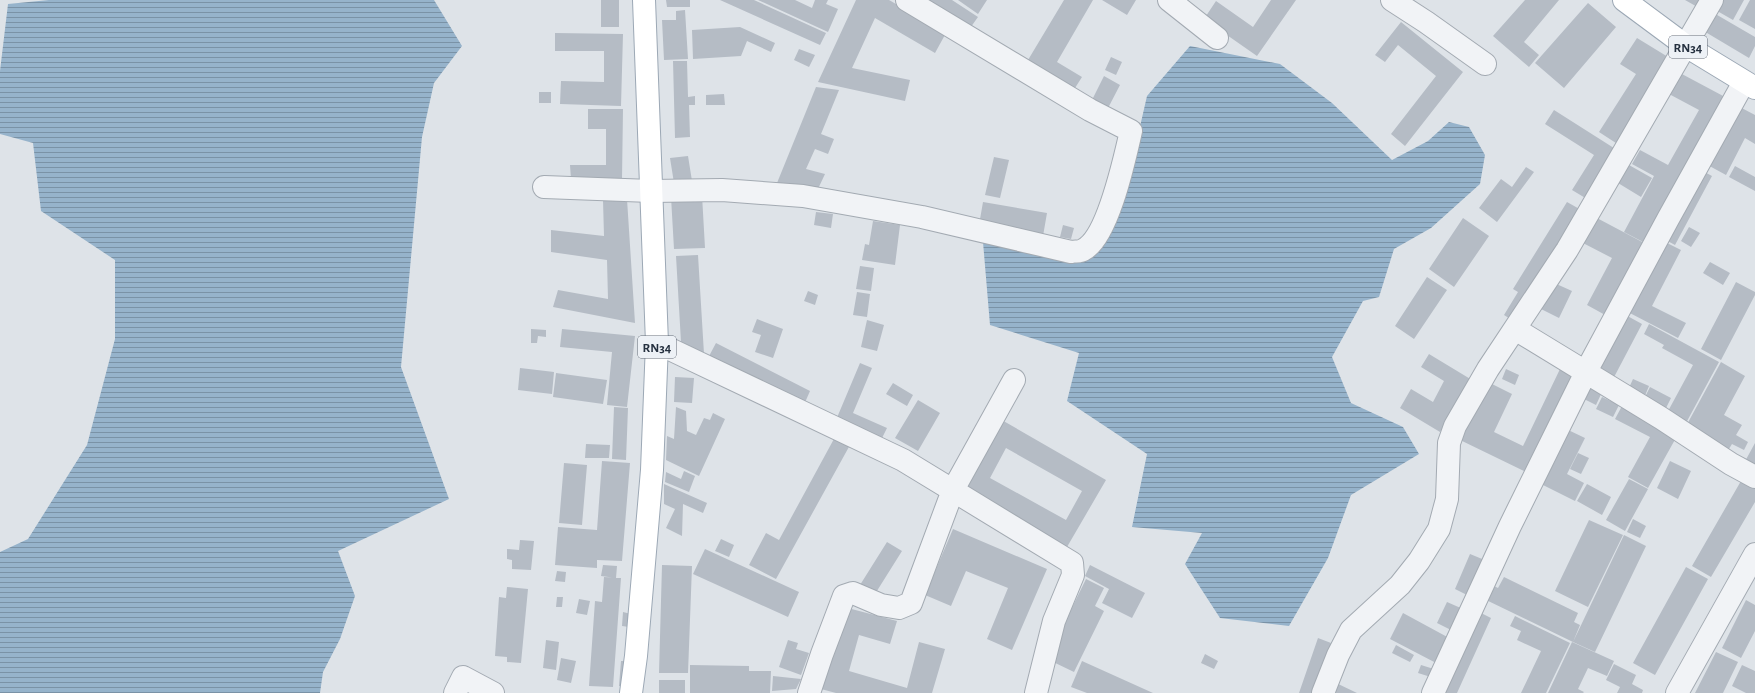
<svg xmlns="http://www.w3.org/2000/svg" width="1755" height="693" viewBox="0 0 1755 693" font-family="'Alegreya Sans',sans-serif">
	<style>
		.water { fill: url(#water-rules) }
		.building { fill: #b5bcc5; fill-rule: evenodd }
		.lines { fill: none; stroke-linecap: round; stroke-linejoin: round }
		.minor-casing { stroke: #a3aab2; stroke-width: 24 }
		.major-casing { stroke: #9ca8b5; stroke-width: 24 }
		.minor { stroke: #f1f3f6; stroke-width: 22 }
		.major { stroke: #fff; stroke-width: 22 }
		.labels { text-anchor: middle; stroke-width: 3.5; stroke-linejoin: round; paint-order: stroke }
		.shield { fill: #edf1f6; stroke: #626b77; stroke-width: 1 }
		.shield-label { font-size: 13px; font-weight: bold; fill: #263140 }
	</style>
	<defs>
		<pattern id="water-rules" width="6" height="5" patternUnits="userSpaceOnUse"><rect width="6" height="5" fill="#96b3cb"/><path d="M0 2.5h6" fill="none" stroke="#7a92a6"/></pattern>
	</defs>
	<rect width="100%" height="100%" fill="#dee3e8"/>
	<path class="water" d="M49,0H434L462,46L434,83L422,137L401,367L449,499L338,551L355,596L340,639L323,672L320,693H0V552L28,539L87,445L115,339V260L41,211L33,143L0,134V71L8,4Z
		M1190,46L1280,64L1332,103L1392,160L1428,141L1449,122L1469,127L1485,155L1480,184L1431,228L1394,249L1379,297L1363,301L1332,357L1351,403L1403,427L1419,454L1351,495L1328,558L1289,626L1220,618L1185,564L1202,533L1132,527L1147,454L1067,401L1079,353L990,325L983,242L1089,257L1136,144L1147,96Z"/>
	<path class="building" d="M601,0H619V27H601Z
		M666,0H690V7H667Z
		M720,0H754L826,33L820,45Z
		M758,0H795L812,8L815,0H828L826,4L838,9L828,32Z
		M856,0H889L946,33L935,53L875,18L852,68L910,80L905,101L818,82Z
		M921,0H952L978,17L968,31Z
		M958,0H987L978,14Z
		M1064,0H1093L1057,62L1082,77L1075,88L1028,60Z
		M1102,0H1136L1127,15Z
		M1271,0H1296L1257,56L1204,19L1216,1L1253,27Z
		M1525,0H1559L1524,42L1539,55L1529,67L1493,36Z
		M1685,0H1706L1701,9Z
		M1716,0H1744L1733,20L1712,8Z
		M1750,0H1755V29L1739,20Z
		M1588,3L1616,27L1564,88L1535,63Z
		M685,10L688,59L664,60L662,20H676V11Z
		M1712,12L1755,37V46L1749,58L1702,30Z
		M1401,22L1463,72L1405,146L1391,134L1436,76L1398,45L1385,62L1375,55Z
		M740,27L775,43L771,52L747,41L741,56L693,59L692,30Z
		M555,33L623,34L621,106L560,104L561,81L604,82V51H555Z
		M1637,38L1673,60L1619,145L1599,132L1636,74L1620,64Z
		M799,49L815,55L809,67L794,60Z
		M1111,57L1122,62L1116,75L1105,70Z
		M673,61H687L688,97L695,96V105H689L690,137L675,138Z
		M1680,73L1725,97L1645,243L1624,232L1654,176L1632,164L1640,150L1668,165L1699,110L1669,94Z
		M1104,76L1120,85L1107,110L1091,102Z
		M816,87L839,90L821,134L834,139L828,154L815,149L806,169L825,174L817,191L777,183Z
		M539,92H551V103H539Z
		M724,94L725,105H706V95Z
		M1736,105L1755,115V144L1745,138L1726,175L1704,163Z
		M588,109H623L622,179H571L570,165H606V129H588Z
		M1554,110L1617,150L1587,199L1572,190L1594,155L1545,124Z
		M688,156L692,181L674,183L670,158Z
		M994,157L1009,160L1000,198L985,195Z
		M1629,165L1652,178L1641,197L1618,183Z
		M1735,166L1755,177V191L1729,177Z
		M1526,167L1534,172L1497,222L1479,208L1501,179L1512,187Z
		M1699,169L1712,176L1675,245L1662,238Z
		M702,195L705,248L674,249L671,197Z
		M627,199L635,323L553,307L558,290L608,299L607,260L551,252V230L604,236L603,200Z
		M983,202L1047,213L1043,236L979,225Z
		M1567,202L1583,211L1515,322L1504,315L1518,292L1513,289Z
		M816,212L833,214L831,228L814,225Z
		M1595,217L1646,244L1607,316L1587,305L1612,258L1581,242Z
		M1463,218L1489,236L1454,287L1429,269Z
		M873,221L900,225L895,265L862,260L865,244L869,245Z
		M1063,225L1074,228L1071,239L1060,237Z
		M1689,227L1700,233L1691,247L1681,241Z
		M1661,240L1681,250L1652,306L1686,323L1678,338L1624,310Z
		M698,255L704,354L681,342L676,256Z
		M1710,262L1730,273L1723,285L1703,273Z
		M860,266L874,268L871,291L856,289Z
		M1427,277L1447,290L1414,339L1395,326Z
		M1552,282L1572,291L1559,318L1539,308Z
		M1736,282L1755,292V295L1721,360L1701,349Z
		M808,291L818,295L815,305L804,301Z
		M857,292L870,294L867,317L853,315Z
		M1622,313L1642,324L1612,381L1592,370Z
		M757,319L783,329L773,358L755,352L761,335L752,332Z
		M867,320L884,325L877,351L861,347Z
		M1649,324L1719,362L1686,423L1667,413L1693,365L1662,348L1664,345L1644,334Z
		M531,329L546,330V337L538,336L537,343H531Z
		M562,329L635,336L627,407L607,405L612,352L560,347Z
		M716,343L810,391L803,407L708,358Z
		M1429,354L1472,380L1440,432L1400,408L1411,389L1433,402L1444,381L1421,367Z
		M1721,362L1745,376L1724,415L1742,425L1736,435L1748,442L1744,450L1732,444L1727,452L1685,428Z
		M860,363L872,368L853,413L887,428L881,440L836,420Z
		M520,368L554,372L552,394L518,390Z
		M1506,369L1519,375L1515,385L1502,379Z
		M1560,369L1573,375L1526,472L1458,439L1486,381L1512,394L1494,432L1523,446Z
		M556,373L607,380L603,404L553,397Z
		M675,377L694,378L692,403L674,402Z
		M1633,379L1649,386L1644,398L1628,390Z
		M893,383L913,395L907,406L886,394Z
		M1591,385L1603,390L1596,405L1584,399Z
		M1650,387L1671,398L1664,412L1643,401Z
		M1602,397L1619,405L1613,417L1596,409Z
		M918,400L940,413L918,451L895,438Z
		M1622,406L1677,436L1648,488L1628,477L1650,437L1615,419Z
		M614,407L628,408L626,460L612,459Z
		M676,407L686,411L687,431L696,435L704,418L710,420L713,413L725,419L699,476L666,460L667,436L674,439Z
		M1000,419L1106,480L1067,547L962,486ZM1006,448L1082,491L1066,520L990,478Z
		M1564,428L1585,438L1567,474L1584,483L1575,501L1537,482Z
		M835,437L850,445L776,579L749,565L766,533L779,540Z
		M1755,443V472L1743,465Z
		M586,444L610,445L609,458H585Z
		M1578,453L1589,458L1581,474L1570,469Z
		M602,461L630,463L622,561L597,560V568L555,565L558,527L597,530Z
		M1670,461L1691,471L1678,499L1657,488Z
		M564,463L587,465L582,525L559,523Z
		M684,471L695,476L689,492L665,482L666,472L681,479Z
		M1745,474L1755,480V502L1711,577L1692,566Z
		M1629,479L1648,489L1625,531L1606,520Z
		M664,484L707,503L703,513L683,504L682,536L666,528L675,509L664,504Z
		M1587,484L1611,497L1602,515L1577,501Z
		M1633,519L1646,526L1640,538L1627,532Z
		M1589,520L1623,535L1588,607L1555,591Z
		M953,529L1047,569L1012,650L987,639L1008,588L966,571L951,606L925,595Z
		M1624,535L1646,546L1595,652L1573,642Z
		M721,539L734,545L729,557L715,551Z
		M520,540L534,541L531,570L512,569V560L507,559V549L519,550Z
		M887,542L902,551L875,594L860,585Z
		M705,549L799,592L788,617L693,574Z
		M1470,554L1487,561L1471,597L1455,589Z
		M603,565L617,566L616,578L601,576Z
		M662,565L692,566L688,673H659Z
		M1090,565L1145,593L1132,618L1102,603L1109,589L1085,576Z
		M1686,567L1708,579L1655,675L1633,663Z
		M557,571L566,572L565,582L555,581Z
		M604,577L621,578L613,687L589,686L595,601L602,602Z
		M1504,577L1578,613L1574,622L1580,625L1573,642L1482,598L1488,583L1498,588Z
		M1086,579L1104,588L1095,606L1104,611L1074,672L1047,659Z
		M507,587L528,589L521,663L507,662V657L495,656L499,597L506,598Z
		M557,597H563L562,607H556Z
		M579,599L590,601L587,615L576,613Z
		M1746,600L1755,605V631L1741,658L1722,648Z
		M1447,602L1463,609L1453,631L1437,623Z
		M844,607L897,621L890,644L859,635L849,671L907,688L919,642L945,649L932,693H836L821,689Z
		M1475,610L1491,618L1457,693H1437Z
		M623,612L631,614L629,627L622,626Z
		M1403,613L1451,639L1438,664L1390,639Z
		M1515,616L1570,643L1546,693H1521L1541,651L1517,640L1521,631L1510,626Z
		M1318,638L1331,643L1314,693H1299Z
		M546,640L559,642L556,670L543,668Z
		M788,640L798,643L796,649L809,653L801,675L779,667Z
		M1572,642L1614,661L1607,676L1588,668L1578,689L1584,692L1583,693H1548Z
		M1396,645L1414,655L1410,662L1392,653Z
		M1716,652L1738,662L1723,693H1695Z
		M1205,654L1218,661L1214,669L1201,663Z
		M561,658L576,661L571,683L557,680Z
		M621,661H629L627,687L619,686Z
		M1082,661L1153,693H1087L1071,687Z
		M1614,664L1636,675L1632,684L1643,690L1642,693H1617L1620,687L1606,680Z
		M690,665L749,666V671H771L770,693H690Z
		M1421,665L1437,670L1434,678L1418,673Z
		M1742,665L1755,671V693H1746L1732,686Z
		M773,676L801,679L796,689L772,691Z
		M659,680H685V693H659Z
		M1334,682L1357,693H1329Z"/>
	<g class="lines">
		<defs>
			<path id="minor" d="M1169,0L1217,38
				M1392,0L1426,22L1485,64
				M544,187L651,191L722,190L803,196L922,217L1071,252C1074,251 1080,252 1083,250C1108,238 1125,157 1131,131L1090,110L907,0
				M1515,329L1661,418L1731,464L1755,477
				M657,343L903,460L1072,563L1073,575L1054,621L1036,693
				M455,693L463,677L493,693
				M809,693L822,654L844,596L853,593L881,605L899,608L911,603L953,490L1014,380
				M1323,693L1338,655L1351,630L1400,585L1419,561L1439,529L1447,499L1449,443L1455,426L1488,369L1567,250L1712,0
				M1433,693L1510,526L1590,364L1668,219L1744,82
				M1677,693L1755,554"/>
			<path id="major" d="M1624,0L1686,46L1755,88
				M631,693L636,656L652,470L657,343L644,0"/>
		</defs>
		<use href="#minor" class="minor-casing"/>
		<use href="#major" class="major-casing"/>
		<use href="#minor" class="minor"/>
		<use href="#major" class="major"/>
	</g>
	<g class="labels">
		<g class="shield">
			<rect x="1669" y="36" width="38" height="22" rx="3"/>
			<rect x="638" y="336" width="38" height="22" rx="3"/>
		</g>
		<g class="shield-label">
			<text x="1688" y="52">RN34</text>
			<text x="657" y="352">RN34</text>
		</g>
	</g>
</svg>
